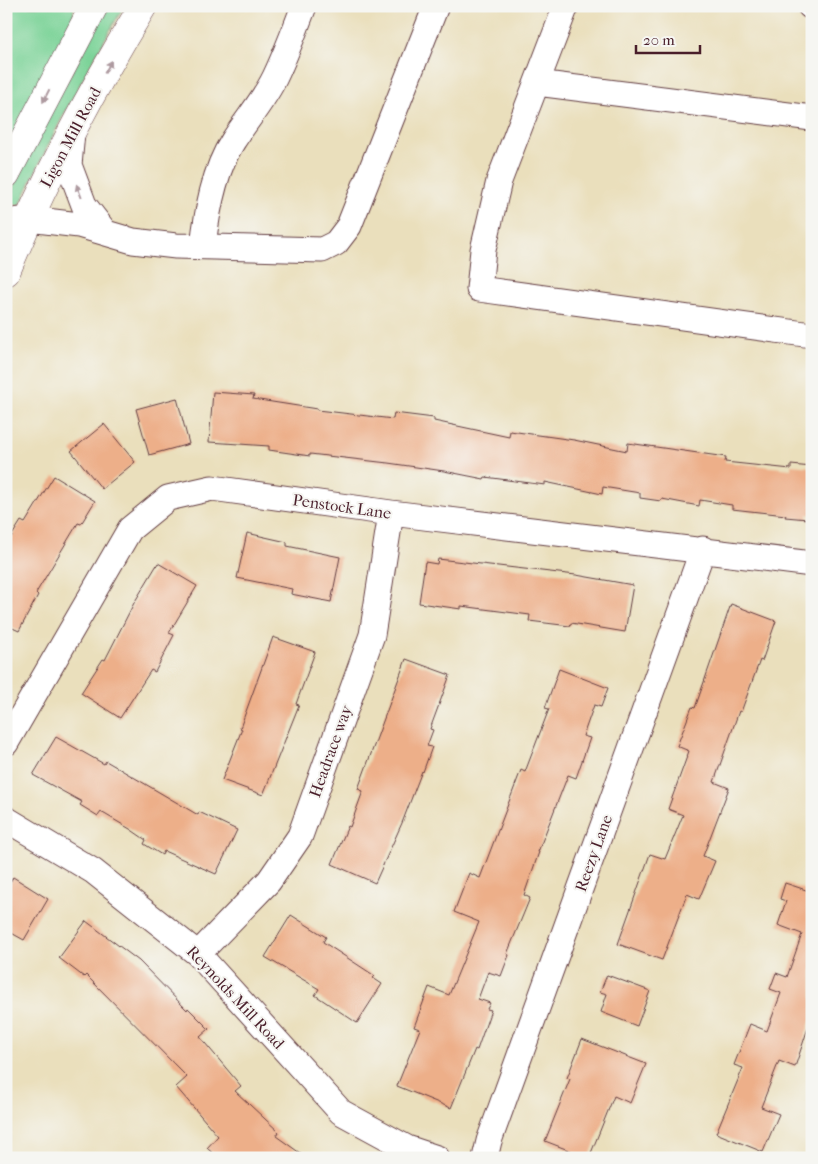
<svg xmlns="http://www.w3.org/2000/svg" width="818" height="1164" viewBox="0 0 818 1164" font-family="'IM FELL French Canon',serif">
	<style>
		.green { fill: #7cd398; stroke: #637962 }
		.building { fill: #edaf89 }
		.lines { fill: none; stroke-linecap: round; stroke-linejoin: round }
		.minor-casing { stroke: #623c41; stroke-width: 27 }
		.major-casing { stroke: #623c41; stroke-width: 29 }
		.minor { stroke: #fff; stroke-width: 25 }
		.major { stroke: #fff; stroke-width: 28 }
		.oneway { fill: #ae9aa0 }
		.labels { text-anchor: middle; stroke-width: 4; stroke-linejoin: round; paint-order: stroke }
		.street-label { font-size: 16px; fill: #4a1f2b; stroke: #f6f6f2 }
	</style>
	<rect width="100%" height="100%" fill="#f6f6f2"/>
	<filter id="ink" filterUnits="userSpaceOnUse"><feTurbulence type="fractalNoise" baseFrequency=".02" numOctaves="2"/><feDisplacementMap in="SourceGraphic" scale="10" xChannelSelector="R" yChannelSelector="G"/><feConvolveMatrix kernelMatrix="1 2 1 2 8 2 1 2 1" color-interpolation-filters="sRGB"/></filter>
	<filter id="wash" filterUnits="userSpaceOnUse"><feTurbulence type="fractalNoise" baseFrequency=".0096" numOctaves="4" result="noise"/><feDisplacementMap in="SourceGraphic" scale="20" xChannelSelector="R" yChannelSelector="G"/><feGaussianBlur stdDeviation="1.12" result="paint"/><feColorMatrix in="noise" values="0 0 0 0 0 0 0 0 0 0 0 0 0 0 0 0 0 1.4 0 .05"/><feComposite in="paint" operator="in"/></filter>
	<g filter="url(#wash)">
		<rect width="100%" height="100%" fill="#eadfbc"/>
		<path class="green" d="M6,6H73L74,16L6,147Z
			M108,6H124C87,70 51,135 21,203L18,205L13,204L11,201L14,185L54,104Z"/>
		<g id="blocks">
			<path class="building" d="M213,392L254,395L253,399L317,409V410L393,419L394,413L434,418V421L509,437L510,431L574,440L627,451L628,443L726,457L725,462L791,469V465L812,467V515L808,514V519L785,517L786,515L732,509V505L700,500L699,506L662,499L661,501L640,498V493L603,487L602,494L545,482V485L485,477L484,479L444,471L388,463L310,454V456L269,450V446L209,442Z
				M177,398L189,444L149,455L136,409Z
				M104,424L135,462L102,489L71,451Z
				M54,476L95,501L81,524L78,523L36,593L38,595L19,631L6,625V545L21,521L25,523Z
				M247,533L287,542V546L340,557L331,602L291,594L292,589L237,578Z
				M438,559L576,575L633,585L625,632L571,623L570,626L529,621L530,615L461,606V609L419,603L425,562L437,564Z
				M158,563L197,586L169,633L174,635L155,672L151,670L120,718L81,693L103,659L105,660L134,603Z
				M731,604L776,621L762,661L760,660L741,712L739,711L714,782L729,788L703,856L715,861L699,899L687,894L662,960L618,944L650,854L665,859L683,815L668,809L689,751L677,746L692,707L695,708Z
				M273,637L315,652L296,704L299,705L263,795L222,780L242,729L240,728Z
				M406,659L450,675L430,729L433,730L427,746L432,747L423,772L422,771L402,823L375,883L332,864L348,826L350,827L363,791L358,789Z
				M559,669L608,688L601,707L594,705L583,736L590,738L576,778L568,775L538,852H539L524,895L530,898L507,954L509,955L501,976L488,972L478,999L490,1003L487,1009L491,1010L477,1050L475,1049L451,1108L397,1086L420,1029L414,1027L429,987L449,995L479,922L454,912L469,873L480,878L521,770L525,772L549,709L545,708Z
				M56,737L104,764L106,761L198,815L199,812L237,830L216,874L164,851L162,855L144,844L146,840L130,829L101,812L98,816L80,805L82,802L33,775Z
				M13,877L48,899L24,940L6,930V889Z
				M785,883L812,892V1016L795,1067L779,1061L761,1107L779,1114L763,1152L716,1133L743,1068L734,1065L750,1024L767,1031L781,993L770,989L776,973L787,977L802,934L778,925L786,901L780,899Z
				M291,915L326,937L323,942L375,976L373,978L382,984L357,1023L315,995L319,989L265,957Z
				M86,921L139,961L187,1010L188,1008L209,1029L200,1037L241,1086L235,1091L279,1132L276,1136L307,1158H218L207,1148L218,1136L176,1087L187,1077L86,975L84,977L59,958Z
				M607,975L650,991L637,1026L601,1012L607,994L600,992Z
				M582,1039L646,1064L630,1103L614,1096L589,1158L545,1141L570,1079L567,1078Z"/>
		</g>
	</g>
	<g filter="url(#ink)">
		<use href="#blocks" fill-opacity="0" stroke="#623c41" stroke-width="1"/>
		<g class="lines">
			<defs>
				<path id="minor" d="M566,6L499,181L483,250L479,289L812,335
					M810,6H812
					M537,83L812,118
					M72,133L69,165L84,205L105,232
					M6,222L29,219L79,225L133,241L176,246L322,250L336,243L349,226L436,6
					M203,246C207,212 214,170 233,141C247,119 264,100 275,77C286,54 295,30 304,6
					M6,743L130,529L168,498L212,488L391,513L812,564
					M6,819L93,871L198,954L341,1112L407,1148L437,1158
					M198,954L269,881L300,836L372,635L391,513
					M485,1158L489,1141L703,549"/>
				<path id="major" d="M6,174L94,6
					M6,272C44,180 91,91 143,6"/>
			</defs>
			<use href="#minor" class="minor-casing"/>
			<use href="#major" class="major-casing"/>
			<use href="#minor" class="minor"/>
			<use href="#major" class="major"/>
		</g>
		<defs><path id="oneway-solid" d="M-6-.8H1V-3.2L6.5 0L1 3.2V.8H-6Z" transform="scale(1.25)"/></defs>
		<g class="oneway">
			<use href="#oneway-solid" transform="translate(108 67) rotate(-61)"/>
			<use href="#oneway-solid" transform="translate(46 96) rotate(117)"/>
			<use href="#oneway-solid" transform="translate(79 191) rotate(-111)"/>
		</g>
	</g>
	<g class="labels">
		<g class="street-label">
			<text transform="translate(70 137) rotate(-62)" y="6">Ligon Mill Road</text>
			<text transform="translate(342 506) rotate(8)" y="6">Penstock Lane</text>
			<text transform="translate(330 751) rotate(-70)" y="6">Headrace way</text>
			<text transform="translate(593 853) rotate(-70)" y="6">Reezy Lane</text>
			<text transform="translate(236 997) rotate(47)" y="6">Reynolds Mill Road</text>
		</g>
	</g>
	<rect width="818" height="1164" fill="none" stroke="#f6f6f2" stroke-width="25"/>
	<path d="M636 45v8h64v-8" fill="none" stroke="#4a1f2b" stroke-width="2.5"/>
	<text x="643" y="45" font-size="15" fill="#4a1f2b" stroke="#f6f6f2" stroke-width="4" paint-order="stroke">20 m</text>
</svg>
